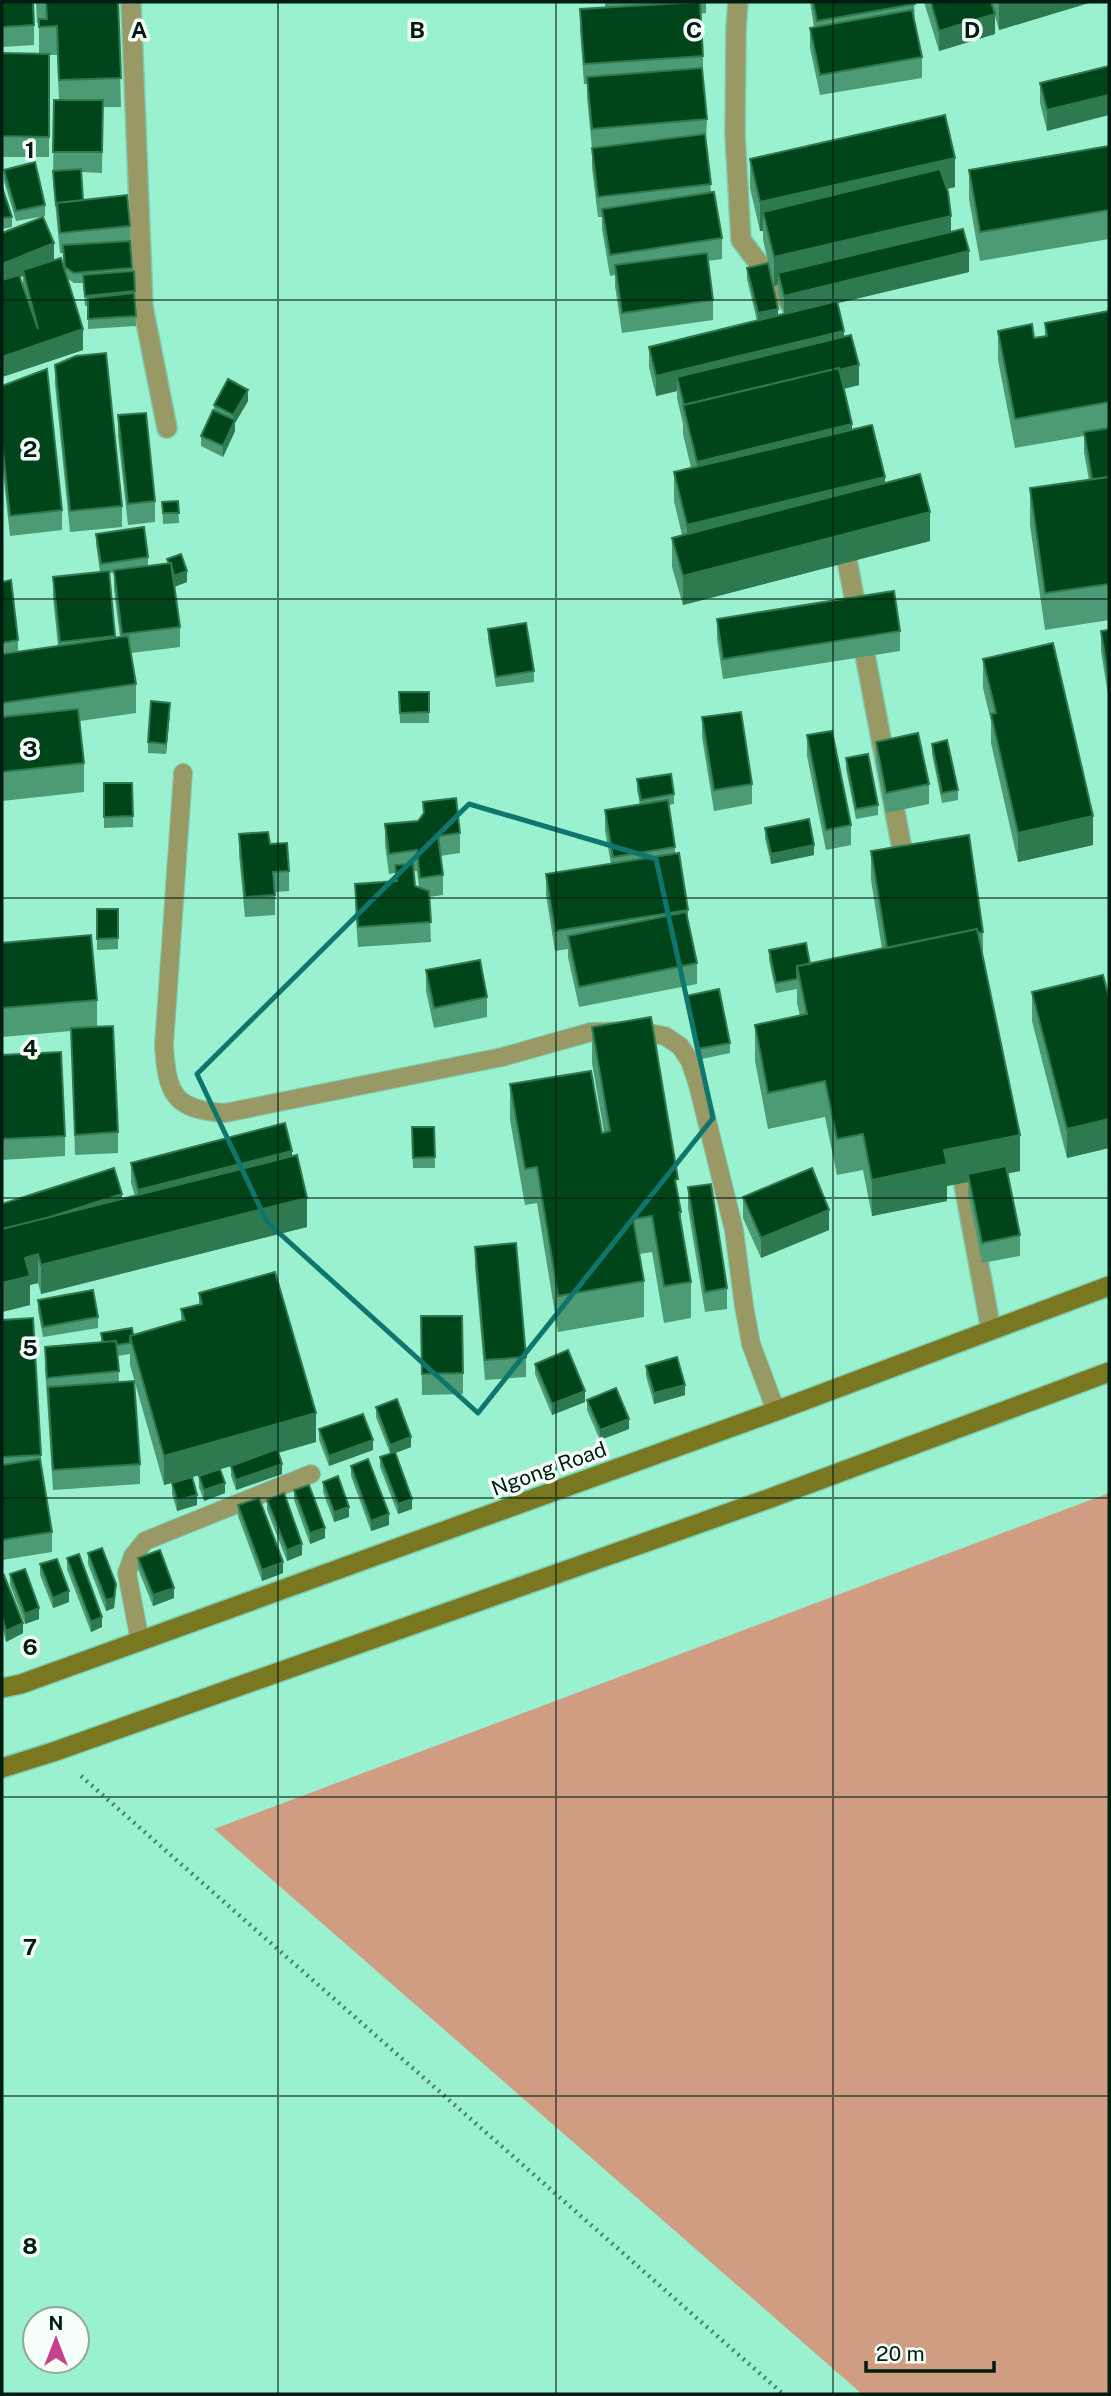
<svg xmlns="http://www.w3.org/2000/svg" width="1111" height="2396" viewBox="0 0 1111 2396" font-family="'Public Sans',sans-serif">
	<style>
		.green { fill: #d09d83 }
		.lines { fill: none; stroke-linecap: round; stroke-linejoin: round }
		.service-casing { stroke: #7ecbae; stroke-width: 20 }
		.minor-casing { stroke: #7ecbae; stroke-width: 22 }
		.secondary-casing { stroke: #7ecbae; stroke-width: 22 }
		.path { stroke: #49816d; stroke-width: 4.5; stroke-dasharray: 2 5; stroke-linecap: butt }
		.service { stroke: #996; stroke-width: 18 }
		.minor { stroke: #996; stroke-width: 19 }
		.secondary { stroke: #797821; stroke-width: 19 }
		.wall { fill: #4c9b74; fill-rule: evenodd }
		.shaded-wall { fill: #2e7950 }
		.building { fill: #004519; stroke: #2e7950; stroke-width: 2 }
		.marked { fill: none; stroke: #0f766e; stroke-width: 5; stroke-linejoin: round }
		.grid { fill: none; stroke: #011c13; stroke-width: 2; stroke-opacity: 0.55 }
		.labels { text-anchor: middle; stroke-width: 7; stroke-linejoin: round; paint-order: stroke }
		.street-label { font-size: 21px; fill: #011c13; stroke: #f7fffb }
		.grid-label { font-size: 23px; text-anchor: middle; font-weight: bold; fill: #011c13; stroke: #f7fffb; stroke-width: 7; stroke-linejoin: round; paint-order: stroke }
	</style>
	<rect width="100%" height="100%" fill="#99f1d0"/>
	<path class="green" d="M1109,1493V2394H862L214,1829Z"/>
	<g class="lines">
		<defs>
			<path id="service" d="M183,773L164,1045C167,1093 173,1110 225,1113L502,1057L591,1032L639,1031L665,1036L680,1046L690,1061L698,1085L734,1230L744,1306L751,1344L776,1411
				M140,1641L127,1573L133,1556L145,1541L311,1474"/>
			<path id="minor" d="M131,2L143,307L167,428
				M738,2L736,28L735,135L741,240L793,308
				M843,539L906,870
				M959,1158L991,1330"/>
			<path id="secondary" d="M2,1688L21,1684L776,1411L1109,1286
				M2,1768L53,1752L768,1499L1109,1372"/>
		</defs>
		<use href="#service" class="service-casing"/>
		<use href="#minor" class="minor-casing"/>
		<use href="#secondary" class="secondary-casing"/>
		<path class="path" d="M81,1776L783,2394"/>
		<use href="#service" class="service"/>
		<use href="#minor" class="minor"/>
		<use href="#secondary" class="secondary"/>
	</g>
	<path class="wall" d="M2,2L34,25V45L2,47Z
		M36,2H118L121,107H103L102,173L81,172L83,200L130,226L132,271H134L136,326L88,329V306H85L83,283H74L68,279L83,350L2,377V233L54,260L64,268L63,253H60L53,182L54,100H59L57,55H49V157H2V53L39,54V23H37ZM23,276V288L20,277Z
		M605,2H706V13L700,14L703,56V76L707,119L706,140L711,193L722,238V259L708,261L713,300V320L622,333L615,286V275L610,276L602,229V217H598L592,168V149L587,97V84H584L580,30V9L605,8Z
		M810,2H914L915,24L922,57V78L820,95L810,48V28L814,27Z
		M924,2H1092L999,30L995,16V34L939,51Z
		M1109,66L1047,131L1040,103V83Z
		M1109,146V239L980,261L969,199V170Z
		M750,159L955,187L947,189L951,231L969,272L837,303L844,337L859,385L844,389L852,430L885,483L930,541L683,605L672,567V538L682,535L674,501V472L691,468L683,434V424L677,398V391L656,396L649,367V347L757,321L747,279V268L778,315L784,314L778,293V285L774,286L763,240V231H760L750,188Z
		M4,170L45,205V216L16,221L4,181Z
		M2,187L12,217V227L2,229Z
		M1109,311V620L1045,630L1030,525V488L1089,480L1084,453V436L1015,448L998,360V331L1034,338L1045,337V323Z
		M55,365L122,506V527L70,532L55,385Z
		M2,386L62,510V530L10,536L2,463Z
		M248,401L235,423V431L223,457L201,446V436L214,410V405Z
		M118,415L155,501V522L128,525L118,436Z
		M178,501L179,523L163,524L162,502Z
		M2,505L3,516V536H2Z
		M96,534L148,557V566L167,563V559L187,582L174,587L180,627V647L131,653L136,684V713L80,721L84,763V792L2,801V582L18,640V652L58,646L53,597V577L100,572L96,544ZM109,573H114V590L120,637L115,638Z
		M717,619L900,631V651L723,679L717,639Z
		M488,629L534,671V682L496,687L488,639Z
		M1109,630V702L1101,651V631Z
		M983,659L1093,845L1018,862L991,743V721L983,688Z
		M399,692H429V723H400Z
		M170,713L166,754L148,753V742Z
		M702,717L752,784V804L714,811L702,737Z
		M807,735L851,825V845L826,850L807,756Z
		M876,742L929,784V804L886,813L876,762Z
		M932,744L958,790V800L942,803L932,754Z
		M846,758L878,805V815L856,819L846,769Z
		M637,779L674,794V804L669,805L675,847V854L688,910V923L697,963V984L579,1007L568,957V949L555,951L546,895V874L611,864L605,831V810L640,805L637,790Z
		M104,783L133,816V827L104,828Z
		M423,802L460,833V853L440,856L443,875V895L429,897L431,942L358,947L355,905V884L395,881V873L389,874L385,845V824L418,821L423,815ZM414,871H417L419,887L415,886Z
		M765,828L814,855L771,864L765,838Z
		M239,834L270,844L289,871V891L275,892V915L245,917L239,855Z
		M871,851L983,932V960L1020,1171L1008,1173L1020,1235V1256L982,1263L968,1194V1182L947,1186V1201L872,1216L863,1170L837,1175L825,1117L768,1129L755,1061V1025L800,1016L797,1003V989L776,993L769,960V950L810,964L882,949L871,880Z
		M97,909H118V949L97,950Z
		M2,943L97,1000V1027L118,1132V1153L75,1155L71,1031L2,1037Z
		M426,970L487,997V1017L434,1028L426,991Z
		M1032,992L1109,998V1148L1067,1158L1032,1021Z
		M686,996L730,1043V1053L697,1060L686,1006Z
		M592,1027L678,1196L681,1212V1225L691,1282V1318L664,1323L652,1252L639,1254L644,1281V1317L558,1332L537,1203L525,1205L510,1120V1084L602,1133L604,1132L592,1063Z
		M2,1055L65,1136V1156L2,1160Z
		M412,1127H434L435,1168H413Z
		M292,1156L307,1227L41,1294L38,1283L30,1285V1305L2,1312V1204L122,1199L135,1196L131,1183V1163Z
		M688,1187L727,1288V1309L705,1312L688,1208Z
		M743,1197L829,1230L761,1258L743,1218Z
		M475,1247L526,1357V1377L485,1380L475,1267Z
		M199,1293L316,1442L278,1453L282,1474L236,1490L231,1476V1466L164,1485L130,1365V1354L118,1356L119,1382L140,1464V1484L53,1490L45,1368V1347L101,1342V1333L133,1335L181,1321V1309L199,1304Z
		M38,1300L98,1317V1328L43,1337L38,1311Z
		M2,1320L41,1455V1467L52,1532V1552L2,1560Z
		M421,1337L463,1373V1394L422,1395Z
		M535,1364L585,1402L552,1415L535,1374Z
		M646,1366L685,1395L654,1404L646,1376Z
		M587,1400L629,1429L600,1440L587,1410Z
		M376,1407L411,1447L395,1453L412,1509L398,1514L380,1467V1457L390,1453L376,1417Z
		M319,1429L373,1450L329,1466L319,1440Z
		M351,1466L389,1525L371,1531L351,1476Z
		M199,1476L225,1493L204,1501L199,1487Z
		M323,1482L349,1517L334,1522L323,1492Z
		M172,1483L197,1505L177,1511L172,1494Z
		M294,1490L325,1538L310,1544L294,1500Z
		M267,1500L302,1555L287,1561L267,1510Z
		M238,1505L283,1573L262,1581L238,1516Z
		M88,1553L116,1594L114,1608L106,1611L88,1564Z
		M67,1558L102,1627L91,1632L67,1569Z
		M138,1558L174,1598L153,1606L138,1569Z
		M40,1564L69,1602L53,1608L40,1575Z
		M10,1574L39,1619L25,1624L10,1585Z
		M2,1577L23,1633L6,1642L2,1626Z"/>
	<path class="shaded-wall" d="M999,2H1092L999,30Z
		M995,14V34L939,51V31Z
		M1109,95V115L1047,131V110Z
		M955,158V187L767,230L763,212V231H760V202Z
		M951,216V245L778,273V285L774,286V257Z
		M54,243V263L23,270V276L2,284V264Z
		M969,251V272L784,316V296Z
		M778,309V319L758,324V313Z
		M83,329V350L2,377V357Z
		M844,331V351L677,377V391L656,396V376Z
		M859,365V385L688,426L684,407Z
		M248,390V401L235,423V431L223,457V446L233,423V415Z
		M852,424V453L697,491V462Z
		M885,477V506L687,553V525Z
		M930,512V541L683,605V576Z
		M187,571V582L174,587V576Z
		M170,703V713L166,754V744Z
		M1093,816V845L1018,862V833Z
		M814,845V855L771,864V854Z
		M1109,1119V1148L1067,1158V1129Z
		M1020,1135V1171L969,1181L968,1174V1182L947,1186V1201L872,1216V1180L944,1150Z
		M292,1151V1171L138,1211V1190Z
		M122,1194V1215L2,1232Z
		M307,1198V1227L41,1294V1265Z
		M829,1210V1230L761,1258V1238Z
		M38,1254V1283L30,1285V1305L2,1312V1283L25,1258Z
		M685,1385V1395L654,1404V1393Z
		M585,1391V1402L552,1415V1404Z
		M316,1413V1442L164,1485V1456Z
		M629,1419V1429L600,1440V1430Z
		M411,1437V1447L390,1455V1445Z
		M373,1440V1450L329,1466V1456Z
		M282,1464V1474L236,1490V1480Z
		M225,1483V1493L204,1501V1490Z
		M197,1495V1505L177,1511V1500Z
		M412,1499V1509L398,1514V1504Z
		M349,1507V1517L334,1522V1512Z
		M389,1514V1525L371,1531V1521Z
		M325,1528V1538L310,1544V1533Z
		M302,1544V1555L287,1561V1550Z
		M283,1562V1573L262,1581V1570Z
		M116,1584L114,1608L106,1611V1600Z
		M174,1588V1598L153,1606V1595Z
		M69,1591V1602L53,1608V1598Z
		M39,1608V1619L25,1624V1614Z
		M102,1617V1627L91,1632V1622Z
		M23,1623V1633L6,1642V1631Z"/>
	<path class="building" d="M2,2H33L34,25L2,27Z
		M46,2H118L121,78L59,80L57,26L39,27V19H47Z
		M700,2L703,56L584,64L580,9Z
		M813,2H914L915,4L817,21Z
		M931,2H991L995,14L939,31Z
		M912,10L922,57L820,75L810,28Z
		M2,53L49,54V137L2,136Z
		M1109,66V95L1047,110L1040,83Z
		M702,68L707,119L592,129L587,77Z
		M54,100H103L102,152H53Z
		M945,115L955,158L760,202L750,159Z
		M705,134L711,184L598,197L592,148Z
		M1109,146V210L980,232L969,170Z
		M35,162L45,205L16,211L4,170Z
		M81,169L83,200L57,203V205H56L53,171Z
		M940,169L948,192L951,216L774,257L763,212Z
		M2,187L12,217L2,218Z
		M714,192L722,238L610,255L602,209Z
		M127,195L130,226L60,233L57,203Z
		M43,217L54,243L2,264V233Z
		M963,229L969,251L784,296L778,273Z
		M130,241L132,268L74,273L65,267L63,245Z
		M707,253L713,300L622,313L615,265Z
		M61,258L83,329L2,357V280L19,275L38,329L23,270Z
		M768,263L778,309L758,313L747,268Z
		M134,271L135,291L85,296L83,275Z
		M134,293L136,316L88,319V298Z
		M837,301L844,331L656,376L649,347Z
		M1109,311V402L1015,419L998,331L1032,324L1034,338L1047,336L1045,323Z
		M851,335L859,365L839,370V368L684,405L677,377Z
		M106,353L122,506L70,511L55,365L76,356Z
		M839,368L852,424L697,462L683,405Z
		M47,369L62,510L10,516L2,442V386Z
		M228,379L248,390L233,415L214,405Z
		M213,410L235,420L223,446L201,436Z
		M146,413L155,501L128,504L118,415Z
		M872,425L885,477L687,525L674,472Z
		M1109,428V477L1092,479L1084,432Z
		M920,474L930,512L683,576L672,538Z
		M1109,477V584L1045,593L1030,488Z
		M178,501L179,513H163L162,502Z
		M144,527L148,557L101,564L96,534Z
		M181,554L187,571L174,576L171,563H169L167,559Z
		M171,563L180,627L122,634L114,570Z
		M109,571L115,636L60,642L53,577Z
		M11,580L18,640L2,643V582Z
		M894,591L900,631L723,659L717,619Z
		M526,623L534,671L496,677L488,629Z
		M1109,630V682L1101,631Z
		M128,636L136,684L2,703V654Z
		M1053,643L1093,816L1018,833L991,714L996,713L983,659Z
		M399,692H429V712L400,713Z
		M151,701L170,703L166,744L148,742Z
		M78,709L84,763L2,772V717Z
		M741,712L752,784L714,790L702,717Z
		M832,731L851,825L826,830L807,735Z
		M918,733L929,784L886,793L876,742Z
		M947,740L958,790L942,793L932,744Z
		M868,754L878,805L856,809L846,758Z
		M671,774L674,794L641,800L637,779Z
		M104,783H132L133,816L104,817Z
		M456,798L460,833L438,836L443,875L420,878L417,850L389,854L385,824L418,821L424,813L423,802Z
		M668,800L675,847L613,857L605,810Z
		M809,819L814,845L771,854L765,828Z
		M268,832L270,844L287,843L289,871L273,872L275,895L245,897L239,834Z
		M969,835L983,932L978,933L977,929L887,948L871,851Z
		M679,853L688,910L555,931L546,874Z
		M413,864L415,886L429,891L431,922L358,927L355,884L397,881L395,865Z
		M97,909H118V938L97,939Z
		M686,912L697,963L579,987L568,936Z
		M977,929L1020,1135L944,1150L947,1164L872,1180L863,1134L837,1139L825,1081L768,1093L755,1025L807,1014L797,966Z
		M91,935L97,1000L2,1008V943Z
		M806,943L810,964L797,966V979L776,983L769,950Z
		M480,960L487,997L434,1008L426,970Z
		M1103,975L1109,998V1119L1067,1129L1032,992Z
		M719,989L730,1043L697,1049L686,996Z
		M651,1017L678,1179L675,1180L681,1212H679L691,1282L664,1286L652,1216L633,1219L644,1281L558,1296L537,1167L525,1169L510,1084L591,1071L602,1133L610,1131L592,1027Z
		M113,1026L118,1132L75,1135L71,1028Z
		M61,1052L65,1136L2,1139V1055Z
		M285,1123L292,1151L138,1190L131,1163Z
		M412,1127H434L435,1157L413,1158Z
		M297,1155L307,1198L41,1265L38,1254L25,1258L30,1276L2,1283V1229Z
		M1006,1166L1020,1235L982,1243L968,1174Z
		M114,1168L122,1194L50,1217L2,1229V1204Z
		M812,1168L829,1210L761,1238L743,1197Z
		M711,1184L727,1288L705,1292L688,1187Z
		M516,1243L526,1357L485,1360L475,1247Z
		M275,1272L316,1413L164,1456L130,1336L185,1320L181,1309L202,1304L199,1293Z
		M93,1290L98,1317L43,1327L38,1300Z
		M421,1316H462L463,1373L422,1374Z
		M33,1318L41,1455L2,1457V1320Z
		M132,1328L133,1335L130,1336V1343L117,1345L116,1341L103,1342L101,1333Z
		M116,1341L119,1371L47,1378L45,1347Z
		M568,1350L585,1391L552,1404L535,1364Z
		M677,1357L685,1385L654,1393L646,1366Z
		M134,1381L140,1464L53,1470L48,1387Z
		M616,1388L629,1419L600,1430L587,1400Z
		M397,1399L411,1437L390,1445L376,1407Z
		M363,1414L373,1440L329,1456L319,1429Z
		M277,1449L282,1464L236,1480L231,1466Z
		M395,1452L412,1499L398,1504L380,1457Z
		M40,1459L52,1532L2,1540V1465Z
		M368,1459L389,1514L371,1521L351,1466Z
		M220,1469L225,1483L204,1490L199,1476Z
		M338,1476L349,1507L334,1512L323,1482Z
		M192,1477L197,1495L177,1500L172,1483Z
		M309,1485L325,1528L310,1533L294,1490Z
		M284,1493L302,1544L287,1550L267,1500Z
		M259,1498L283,1562L262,1570L238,1505Z
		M102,1548L116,1584L114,1598L106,1600L88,1553Z
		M160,1550L174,1588L153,1595L138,1558Z
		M79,1554L102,1617L91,1622L67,1558Z
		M57,1559L69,1591L53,1598L40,1564Z
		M25,1569L39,1608L25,1614L10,1574Z
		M4,1575L23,1623L6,1631L2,1616V1577Z"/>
	<path class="marked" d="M469,804L656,859L713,1118L478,1413L267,1222L197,1074Z"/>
	<path class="grid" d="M278,2V2394M556,2V2394M833,2V2394M2,300H1109M2,599H1109M2,898H1109M2,1198H1109M2,1498H1109M2,1797H1109M2,2096H1109"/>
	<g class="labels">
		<g class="street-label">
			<text transform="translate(549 1469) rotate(-20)" y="7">Ngong Road</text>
		</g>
	</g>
	<g class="grid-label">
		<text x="139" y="38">A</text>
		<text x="417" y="38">B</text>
		<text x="694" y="38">C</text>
		<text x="972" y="38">D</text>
		<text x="30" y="158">1</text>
		<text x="30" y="457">2</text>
		<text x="30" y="757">3</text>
		<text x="30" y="1056">4</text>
		<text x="30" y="1356">5</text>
		<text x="30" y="1655">6</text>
		<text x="30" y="1955">7</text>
		<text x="30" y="2254">8</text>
	</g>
	<rect width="1111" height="2396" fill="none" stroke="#011c13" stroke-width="7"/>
	<g transform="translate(56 2340)"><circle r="33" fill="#f7fffb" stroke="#95a49e" stroke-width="2"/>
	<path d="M0-5L12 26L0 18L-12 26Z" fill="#c5448d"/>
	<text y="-10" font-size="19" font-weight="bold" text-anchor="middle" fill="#011c13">N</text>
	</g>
	<path d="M866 2361v10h128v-10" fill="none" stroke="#011c13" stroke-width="3.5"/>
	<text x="876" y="2361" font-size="21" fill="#011c13" stroke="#f7fffb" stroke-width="5" paint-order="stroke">20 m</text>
</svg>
